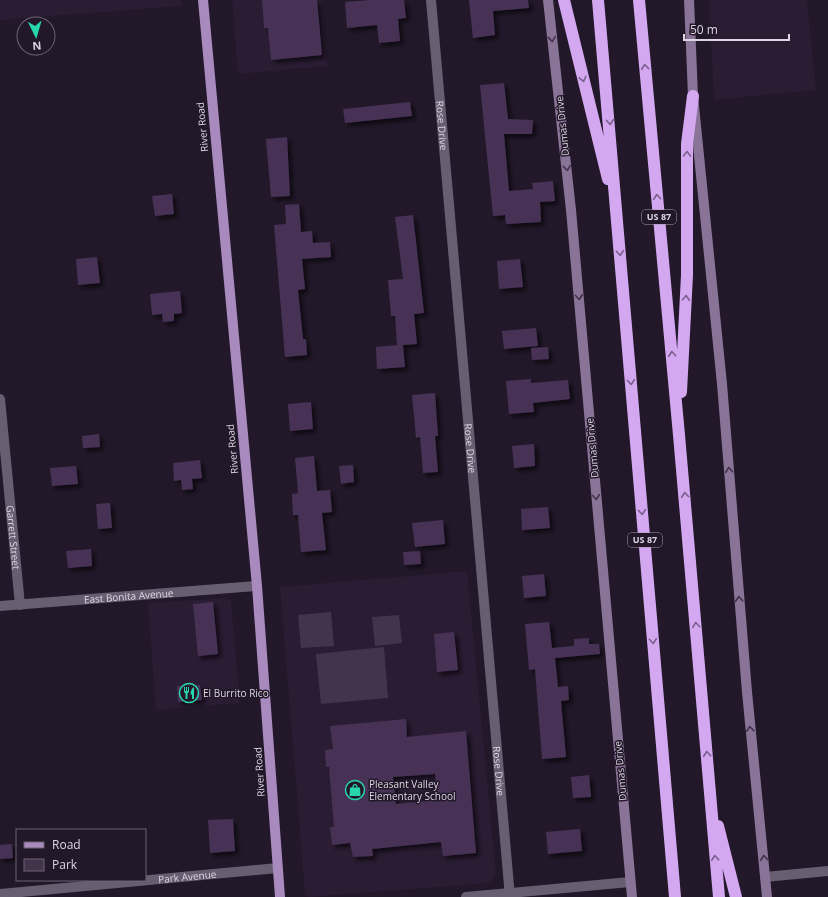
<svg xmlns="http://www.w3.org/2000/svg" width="828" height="897" viewBox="0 0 828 897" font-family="'Open Sans',sans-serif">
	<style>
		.built { fill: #2a1c33 }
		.green { fill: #42354b }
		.building { fill: #473256; fill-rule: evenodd; filter: url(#shadow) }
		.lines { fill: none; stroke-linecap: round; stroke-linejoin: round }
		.minor { stroke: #695d71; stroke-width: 10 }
		.secondary { stroke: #897497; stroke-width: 10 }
		.primary { stroke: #a98abe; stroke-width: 10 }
		.motorway { stroke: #d3a8f1; stroke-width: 12 }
		.oneway { stroke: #41344a }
		.oneway2 { stroke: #7a608d }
		.labels { text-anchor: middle; stroke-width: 3; stroke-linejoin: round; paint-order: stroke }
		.shield { fill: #221829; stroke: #a69eab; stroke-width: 1 }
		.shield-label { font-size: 9px; font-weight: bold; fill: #ded7e3 }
		.street-label { font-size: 10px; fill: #ded7e3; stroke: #221829 }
		.poi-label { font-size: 10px; fill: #ded7e3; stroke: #221829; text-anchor: start }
	</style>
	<defs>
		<filter id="shadow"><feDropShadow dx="3.5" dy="3.5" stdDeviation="2" flood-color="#0009"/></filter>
	</defs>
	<rect width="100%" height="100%" fill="#221829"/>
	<path class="built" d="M0,0H181L182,6L0,20Z
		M232,0H322L327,66L238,74Z
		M709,0H807L816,90L714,100Z
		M467,571L496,874L489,883L309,897L305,894L280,587Z
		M227,598L231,601L240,703L156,710L148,603Z"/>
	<path class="green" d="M331,612L334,646L301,648L298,615Z
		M399,615L402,643L375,646L372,617Z
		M384,647L388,698L321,704L316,654Z"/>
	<path class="building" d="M262,0H317L322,55L271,60L268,28H264Z
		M370,0H404L406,18L398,19L400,41L379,43L377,25L347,28L345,2Z
		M469,0H528L529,8L493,11L495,35L473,38Z
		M504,83L508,119L533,120L532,134H504L509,191L533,189L532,183L553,181L555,201L540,202L541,222L506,224L505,215L493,216L480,85Z
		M410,102L412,116L345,123L343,109Z
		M287,137L290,196L271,197L266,139Z
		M172,194L174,214L155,216L152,196Z
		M299,204L301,232L312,231L313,243L330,242L331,257L302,259L305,289L298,290L303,339H306L307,355L285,357L274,225L286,224L285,205Z
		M413,215L424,313L414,314L417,344L403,345L405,367L377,369L376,347L397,345L395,316H391L388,280L403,279L395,217Z
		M97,257L100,283L78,285L76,259Z
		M520,259L523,287L499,289L497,261Z
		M180,291L182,313L174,314V321L163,322L162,314L152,315L150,294Z
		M536,328L538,346L504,349L502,331Z
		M548,347L549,359L532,360L531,348Z
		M531,379V383L568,380L570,399L533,403L534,412L509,414L506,381Z
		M435,393L438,436H435L438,472L423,473L420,437L416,438L412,395Z
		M311,402L313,429L290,431L288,404Z
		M99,434L100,447L83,448L82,436Z
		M534,444L535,466L514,468L512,446Z
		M314,456L317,491L330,490L332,512L322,513L326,550L301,552L298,515H293L292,494L298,493L295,458Z
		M200,460L202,478L192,479L193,489L182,490L181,480L174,481L173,463Z
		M353,465L354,482L341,484L339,466Z
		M76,466L78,484L52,486L50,468Z
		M110,503L112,528L98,529L96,504Z
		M548,507L550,528L522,530L521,509Z
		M443,520L445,544L415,547L412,523Z
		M91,549L92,566L68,568L66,551Z
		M420,551L421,564L404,565L403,552Z
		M544,574L546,596L524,598L522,576Z
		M213,602L218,654L198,656L193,604Z
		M549,622L552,648L574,646V639L589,638V644H599L600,654L555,658L558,687L568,686L569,700L561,701L566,757L542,759L535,669L529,670L525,624Z
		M454,632L458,670L437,672L434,634Z
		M200,685L202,700L178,702L177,686Z
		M406,719L407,737L466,731L476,853L443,856L441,842L372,849L373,856L353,857L350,843L332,845L330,827H334L329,767H326L325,750L333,749L330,726ZM435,774L438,800L396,804L393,777Z
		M589,775L591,797L573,798L571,777Z
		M233,819L235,851L210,853L208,820Z
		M580,829L582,851L548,854L546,832Z
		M12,844L13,858L0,859V845Z"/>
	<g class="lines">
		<g class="minor">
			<path id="s1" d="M431,0L510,897"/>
			<path id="s2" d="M0,399L20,605"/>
			<path id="s3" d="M0,606L257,586"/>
			<path d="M765,877L828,871"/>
			<path id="s4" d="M0,894L278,868"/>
			<path d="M466,897L630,882"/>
		</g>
		<path class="secondary" d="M548,0L571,210L632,897
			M689,0L693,96L722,384L747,692L767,897"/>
		<path class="primary" d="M203,0L257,586L280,897"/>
		<path class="motorway" d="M564,0L608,179
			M598,0L675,897
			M639,0L679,435L719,897
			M681,392L687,275V144L693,96
			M718,826L736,897"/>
	</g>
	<defs><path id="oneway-chevron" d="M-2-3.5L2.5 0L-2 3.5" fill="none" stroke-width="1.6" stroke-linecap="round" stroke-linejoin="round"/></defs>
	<g class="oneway">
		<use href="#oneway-chevron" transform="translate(552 39) rotate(84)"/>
		<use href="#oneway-chevron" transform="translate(567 168) rotate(84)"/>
		<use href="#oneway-chevron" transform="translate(579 297) rotate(85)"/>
		<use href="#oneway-chevron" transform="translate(729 470) rotate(-95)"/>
		<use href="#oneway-chevron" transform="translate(596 497) rotate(85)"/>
		<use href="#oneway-chevron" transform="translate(739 599) rotate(-95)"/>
		<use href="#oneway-chevron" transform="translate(750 729) rotate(-96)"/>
		<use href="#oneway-chevron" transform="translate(764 858) rotate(-96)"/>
	</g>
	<g class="oneway2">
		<use href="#oneway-chevron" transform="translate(645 67) rotate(-95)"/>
		<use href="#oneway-chevron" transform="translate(583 79) rotate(76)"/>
		<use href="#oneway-chevron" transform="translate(610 122) rotate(85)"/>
		<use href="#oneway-chevron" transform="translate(687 154) rotate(-90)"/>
		<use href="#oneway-chevron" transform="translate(657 197) rotate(-95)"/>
		<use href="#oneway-chevron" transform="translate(620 253) rotate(85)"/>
		<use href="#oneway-chevron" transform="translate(686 298) rotate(-87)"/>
		<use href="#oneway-chevron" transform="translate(672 354) rotate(-95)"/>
		<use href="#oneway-chevron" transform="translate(631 382) rotate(85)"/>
		<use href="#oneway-chevron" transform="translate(685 495) rotate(-95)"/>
		<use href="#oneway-chevron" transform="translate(642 512) rotate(85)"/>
		<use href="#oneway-chevron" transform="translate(696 625) rotate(-95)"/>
		<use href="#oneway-chevron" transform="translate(653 641) rotate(85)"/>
		<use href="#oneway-chevron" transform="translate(707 754) rotate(-95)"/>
		<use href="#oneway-chevron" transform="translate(715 858) rotate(-95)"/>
	</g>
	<defs>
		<symbol id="restaurant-ring" viewBox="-11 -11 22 22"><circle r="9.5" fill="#221829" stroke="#28d5ad" stroke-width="1.5"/><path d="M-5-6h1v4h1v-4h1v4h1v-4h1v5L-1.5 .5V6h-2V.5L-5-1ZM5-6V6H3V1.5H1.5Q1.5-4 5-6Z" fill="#28d5ad"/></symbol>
		<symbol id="shop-ring" viewBox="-11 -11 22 22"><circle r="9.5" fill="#221829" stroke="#28d5ad" stroke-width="1.5"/><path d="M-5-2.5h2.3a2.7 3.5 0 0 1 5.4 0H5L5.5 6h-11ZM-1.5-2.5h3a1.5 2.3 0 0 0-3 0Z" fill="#28d5ad"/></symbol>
	</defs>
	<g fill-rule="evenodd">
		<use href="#restaurant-ring" x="178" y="682" width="22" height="22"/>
		<use href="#shop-ring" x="344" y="779" width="22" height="22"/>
	</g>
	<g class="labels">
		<g class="shield">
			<rect x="642" y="210" width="34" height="14" rx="3"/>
			<rect x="628" y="533" width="34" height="14" rx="3"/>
		</g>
		<g class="shield-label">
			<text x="659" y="220">US 87</text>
			<text x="645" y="543">US 87</text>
		</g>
		<g class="street-label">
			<text dy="4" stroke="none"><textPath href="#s1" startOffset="126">Rose Drive</textPath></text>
			<text transform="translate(562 126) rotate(-96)" y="4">Dumas Drive</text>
			<text transform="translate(202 127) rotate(-95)" y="4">River Road</text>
			<text dy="4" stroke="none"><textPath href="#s1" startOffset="450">Rose Drive</textPath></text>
			<text transform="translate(592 448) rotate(-95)" y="4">Dumas Drive</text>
			<text transform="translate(232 449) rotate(-95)" y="4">River Road</text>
			<text dy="4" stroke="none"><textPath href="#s2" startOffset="139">Garrett Street</textPath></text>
			<text dy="4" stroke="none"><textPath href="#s3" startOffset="129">East Bonita Avenue</textPath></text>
			<text dy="4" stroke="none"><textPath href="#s1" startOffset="774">Rose Drive</textPath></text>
			<text transform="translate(620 771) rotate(-95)" y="4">Dumas Drive</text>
			<text transform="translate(259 772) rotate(-94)" y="4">River Road</text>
			<text dy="4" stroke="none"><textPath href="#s4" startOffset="188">Park Avenue</textPath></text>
		</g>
		<g class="poi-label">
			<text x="203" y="697">El Burrito Rico</text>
			<text x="369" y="788">Pleasant Valley<tspan x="369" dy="12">Elementary School</tspan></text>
		</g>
	</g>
	<rect x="16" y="829" width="130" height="52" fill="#221829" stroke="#6d6473"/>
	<rect x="24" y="842" width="20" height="6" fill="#a98abe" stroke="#6d6473"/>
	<text x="52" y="849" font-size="12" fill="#ded7e3">Road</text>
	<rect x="24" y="859" width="20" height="12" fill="#42354b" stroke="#6d6473"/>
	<text x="52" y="869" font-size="12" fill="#ded7e3">Park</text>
	<g transform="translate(36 36) rotate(175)"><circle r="19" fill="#221829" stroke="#6d6473"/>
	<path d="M0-3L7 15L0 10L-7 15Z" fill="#28d5ad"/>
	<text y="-6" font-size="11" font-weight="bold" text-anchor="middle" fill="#ded7e3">N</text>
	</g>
	<path d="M684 34v6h105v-6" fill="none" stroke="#ded7e3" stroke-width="2"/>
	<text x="690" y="34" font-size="12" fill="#ded7e3" stroke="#221829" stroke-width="3" paint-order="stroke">50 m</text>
</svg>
